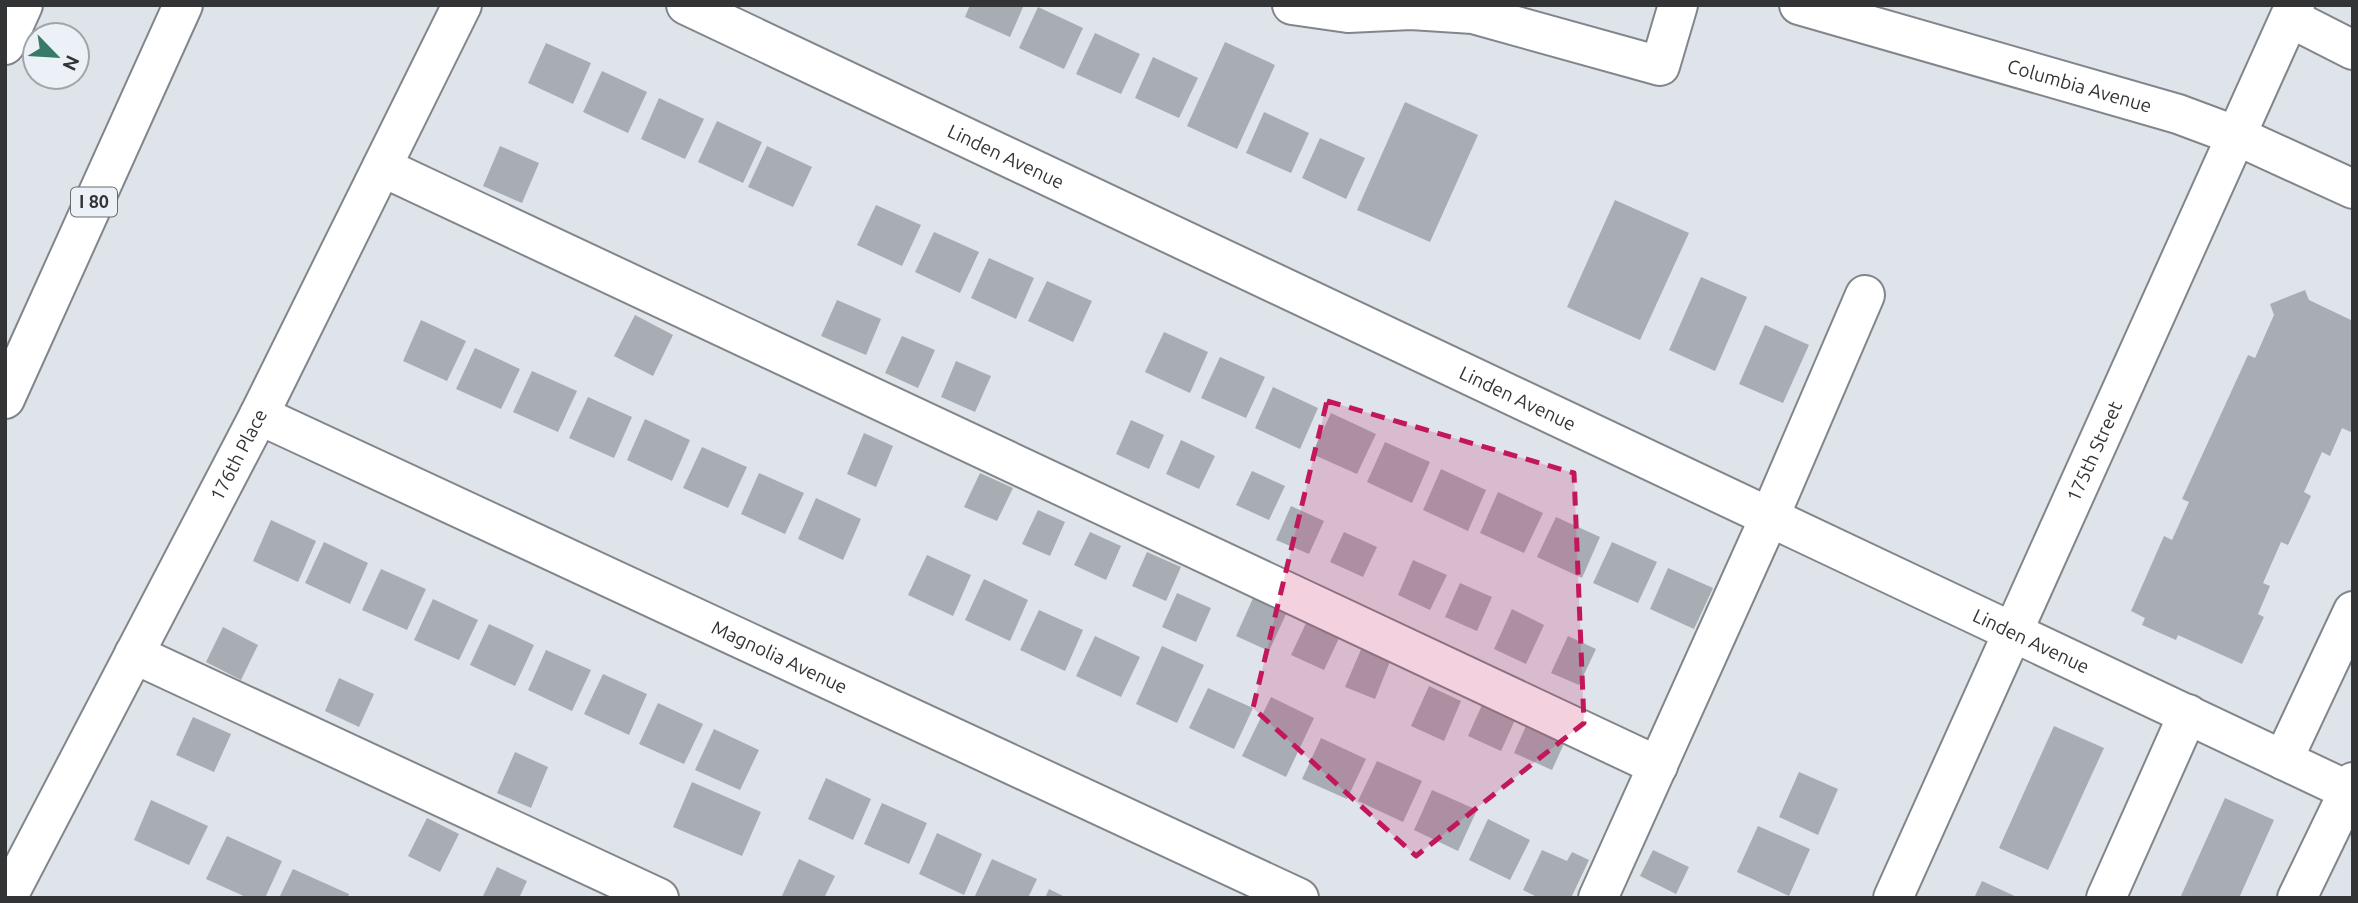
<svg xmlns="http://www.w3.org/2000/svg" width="2358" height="903" viewBox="0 0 2358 903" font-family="Ubuntu,sans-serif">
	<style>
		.building { fill: #a7adb2 }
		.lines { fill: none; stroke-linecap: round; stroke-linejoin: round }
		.minor-casing { stroke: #80868b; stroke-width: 42 }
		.highway-casing { stroke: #80868b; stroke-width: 42 }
		.minor { stroke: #fff; stroke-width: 38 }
		.highway { stroke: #fff; stroke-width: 38 }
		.marked { fill: #c2185b; fill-opacity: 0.2; stroke: #c2185b; stroke-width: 5; stroke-dasharray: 14 9; stroke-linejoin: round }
		.labels { text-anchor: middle; stroke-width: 5; stroke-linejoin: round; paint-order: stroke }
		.shield { fill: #ebf1f7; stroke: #6a6d70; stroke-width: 2 }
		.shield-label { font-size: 18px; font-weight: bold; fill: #323436 }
		.street-label { font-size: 19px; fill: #323436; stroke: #ebf1f7 }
	</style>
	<rect width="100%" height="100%" fill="#dee4ea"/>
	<path class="building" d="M970,5H1024L1010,37L965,17Z
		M1038,7L1083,28L1064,69L1019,48Z
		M1095,33L1140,54L1121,94L1076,74Z
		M1225,42L1275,65L1237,149L1187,126Z
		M546,43L591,63L573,104L528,83Z
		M1153,57L1198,78L1179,118L1135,98Z
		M602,71L647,92L628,133L583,112Z
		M659,98L704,119L685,159L641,139Z
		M1405,102L1478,135L1430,242L1357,210Z
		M1264,112L1309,133L1291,173L1246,153Z
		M717,121L762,142L743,183L698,162Z
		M1320,138L1365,158L1346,199L1302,178Z
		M500,146L539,163L522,203L483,186Z
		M767,146L812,167L793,207L748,187Z
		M1615,200L1689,233L1640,340L1567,307Z
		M876,205L921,225L902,266L857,245Z
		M934,232L979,252L960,293L915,272Z
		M989,258L1034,278L1016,319L971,298Z
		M1701,277L1747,297L1715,371L1669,350Z
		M1047,281L1092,301L1073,342L1028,321Z
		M2305,290L2309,300L2353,321V433L2342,428L2330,456L2322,452L2304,492L2311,496L2288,545L2281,542L2263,583L2270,586L2258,614L2264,617L2242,664L2178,635L2176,640L2142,625L2145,618L2131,611L2164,536L2172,540L2189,502L2182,499L2248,355L2255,358L2274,315L2270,304Z
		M837,300L881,319L866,355L821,336Z
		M635,315L673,335L653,376L614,356Z
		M421,320L466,341L447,381L403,361Z
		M1765,325L1809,345L1783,403L1739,384Z
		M1164,332L1208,352L1190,393L1145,372Z
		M902,336L935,350L918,388L885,373Z
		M475,348L520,369L501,409L456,389Z
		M1220,357L1265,377L1246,418L1201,398Z
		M956,361L991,376L975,412L941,397Z
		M532,371L577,391L558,432L513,412Z
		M1273,387L1318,408L1300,449L1255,428Z
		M588,397L632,417L614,458L569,438Z
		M1331,413L1376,434L1357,474L1312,454Z
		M645,419L690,440L672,481L627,460Z
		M1131,420L1164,435L1149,469L1116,454Z
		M864,433L893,446L876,487L847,474Z
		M1181,440L1215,456L1199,489L1166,474Z
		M1385,442L1430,462L1412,503L1367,482Z
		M702,447L747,467L728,508L683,488Z
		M1441,469L1486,490L1468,531L1423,510Z
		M1252,471L1285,486L1269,520L1236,505Z
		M759,473L804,493L785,534L741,514Z
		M980,473L1013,488L997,521L964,507Z
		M1498,492L1543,513L1524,553L1480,533Z
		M816,498L861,519L843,560L798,539Z
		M1291,506L1324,521L1309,554L1276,540Z
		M1038,510L1065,522L1050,556L1022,544Z
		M1556,517L1600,537L1582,578L1537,557Z
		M271,520L316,541L298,582L253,561Z
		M1090,532L1121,546L1106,580L1074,565Z
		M1344,532L1377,547L1363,577L1330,562Z
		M324,542L368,563L350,604L305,583Z
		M1612,542L1657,562L1638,603L1593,583Z
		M1147,552L1181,567L1166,601L1132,586Z
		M927,555L971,575L953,616L908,595Z
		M1413,560L1447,575L1430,610L1398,595Z
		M1668,568L1713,588L1694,629L1650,609Z
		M381,569L426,589L407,630L362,610Z
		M984,579L1028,600L1010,641L965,620Z
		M1460,583L1492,597L1477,631L1445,617Z
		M1177,593L1211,608L1196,642L1162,627Z
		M1254,596L1287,612L1269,651L1236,636Z
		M433,599L478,620L459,660L414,640Z
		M1512,609L1544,625L1526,664L1494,649Z
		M1039,610L1083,630L1065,671L1020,650Z
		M1307,621L1340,636L1324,670L1291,655Z
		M489,624L534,645L515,686L470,665Z
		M223,627L258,645L241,680L206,662Z
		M1095,636L1140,657L1121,697L1076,676Z
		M1568,636L1596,649L1579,685L1551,673Z
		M1162,646L1204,665L1177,723L1136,704Z
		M1362,647L1391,659L1375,699L1345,687Z
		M546,650L591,670L572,711L528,690Z
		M603,674L647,694L629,735L584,714Z
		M339,678L374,694L359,727L325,711Z
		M1429,686L1461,701L1444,741L1411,726Z
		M1208,688L1253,708L1234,749L1189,728Z
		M1486,696L1519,711L1501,751L1468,736Z
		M1271,697L1314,718L1286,777L1242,756Z
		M658,703L703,724L684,764L639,744Z
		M193,717L231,734L214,772L176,755Z
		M1530,717L1568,735L1552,770L1514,753Z
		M2054,726L2104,748L2048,870L1999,848Z
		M714,729L759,750L740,790L695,770Z
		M1321,738L1366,759L1347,799L1302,779Z
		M515,752L548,767L531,808L497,793Z
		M1377,761L1422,781L1403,822L1358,801Z
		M1799,772L1838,789L1818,835L1779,817Z
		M826,778L871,799L853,840L808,819Z
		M692,782L761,812L742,856L673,827Z
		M1432,790L1477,810L1458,851L1414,830Z
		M2225,798L2274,820L2239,898H2180Z
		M151,800L208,826L189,865L134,840Z
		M882,803L927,823L909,864L864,844Z
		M427,818L459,834L440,872L408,856Z
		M1488,819L1530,840L1510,880L1469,860Z
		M1758,826L1810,849L1789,896L1737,872Z
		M937,833L982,854L964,895L919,874Z
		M227,836L282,861L265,898H248L206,879Z
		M1542,850L1567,861L1572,852L1589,860L1571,898H1539L1523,890Z
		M1653,850L1689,867L1676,894L1640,876Z
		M799,859L835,876L824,898H781Z
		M992,859L1037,879L1028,898H974Z
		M497,867L527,881L519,898H482Z
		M293,869L349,894L348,898H279Z
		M1982,881L2019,898H1974Z
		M1049,889L1067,898H1045Z"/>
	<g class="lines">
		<defs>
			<g id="minor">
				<path id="s1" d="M686,5L2349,791"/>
				<path d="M1292,5L1348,13L1411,10L1473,14L1660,66L1678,5"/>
				<path id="s2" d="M1799,5L2178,114L2237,136L2353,189"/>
				<path d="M2290,18L2353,50"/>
				<path d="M382,167L1658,766"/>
				<path id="s3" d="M259,415L1299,898"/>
				<path d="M134,654L659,898"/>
				<path d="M2283,760L2353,611"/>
				<path id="s4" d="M7,898L259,415L462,5"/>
				<path d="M1598,898L1770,516L1865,295"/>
				<path id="s5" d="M1893,898L2295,5"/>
				<path d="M2106,898L2188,714"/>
				<path d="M2297,898L2353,782"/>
			</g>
			<path id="highway" d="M5,45L23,5
				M5,399L183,5"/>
		</defs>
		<use href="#minor" class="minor-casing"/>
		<use href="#highway" class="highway-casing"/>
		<use href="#minor" class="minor"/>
		<use href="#highway" class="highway"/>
	</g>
	<path class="marked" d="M1327,401L1574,473L1584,723L1416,856L1253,708Z"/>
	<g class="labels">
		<rect class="shield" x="71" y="187.5" width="46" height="29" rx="5"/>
		<g class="shield-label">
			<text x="94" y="208">I 80</text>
		</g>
		<g class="street-label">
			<text dy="7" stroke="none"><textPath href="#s2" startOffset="292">Columbia Avenue</textPath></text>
			<text dy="7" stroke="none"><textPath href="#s1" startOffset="354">Linden Avenue</textPath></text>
			<text dy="7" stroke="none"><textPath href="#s1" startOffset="920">Linden Avenue</textPath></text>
			<text dy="7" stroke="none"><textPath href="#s5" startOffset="490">175th Street</textPath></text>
			<text dy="7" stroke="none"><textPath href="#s4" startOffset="500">176th Place</textPath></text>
			<text dy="7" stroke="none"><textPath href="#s1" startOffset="1488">Linden Avenue</textPath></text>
			<text dy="7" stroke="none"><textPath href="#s3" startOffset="574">Magnolia Avenue</textPath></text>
		</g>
	</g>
	<rect width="2358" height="903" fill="none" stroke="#323436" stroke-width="14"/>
	<g transform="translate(56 56) rotate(115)"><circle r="33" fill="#ebf1f7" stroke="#a1a5aa" stroke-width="2"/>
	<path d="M0-5L12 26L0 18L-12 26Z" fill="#387a6a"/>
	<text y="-10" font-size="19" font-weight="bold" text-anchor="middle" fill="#323436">N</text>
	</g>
</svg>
